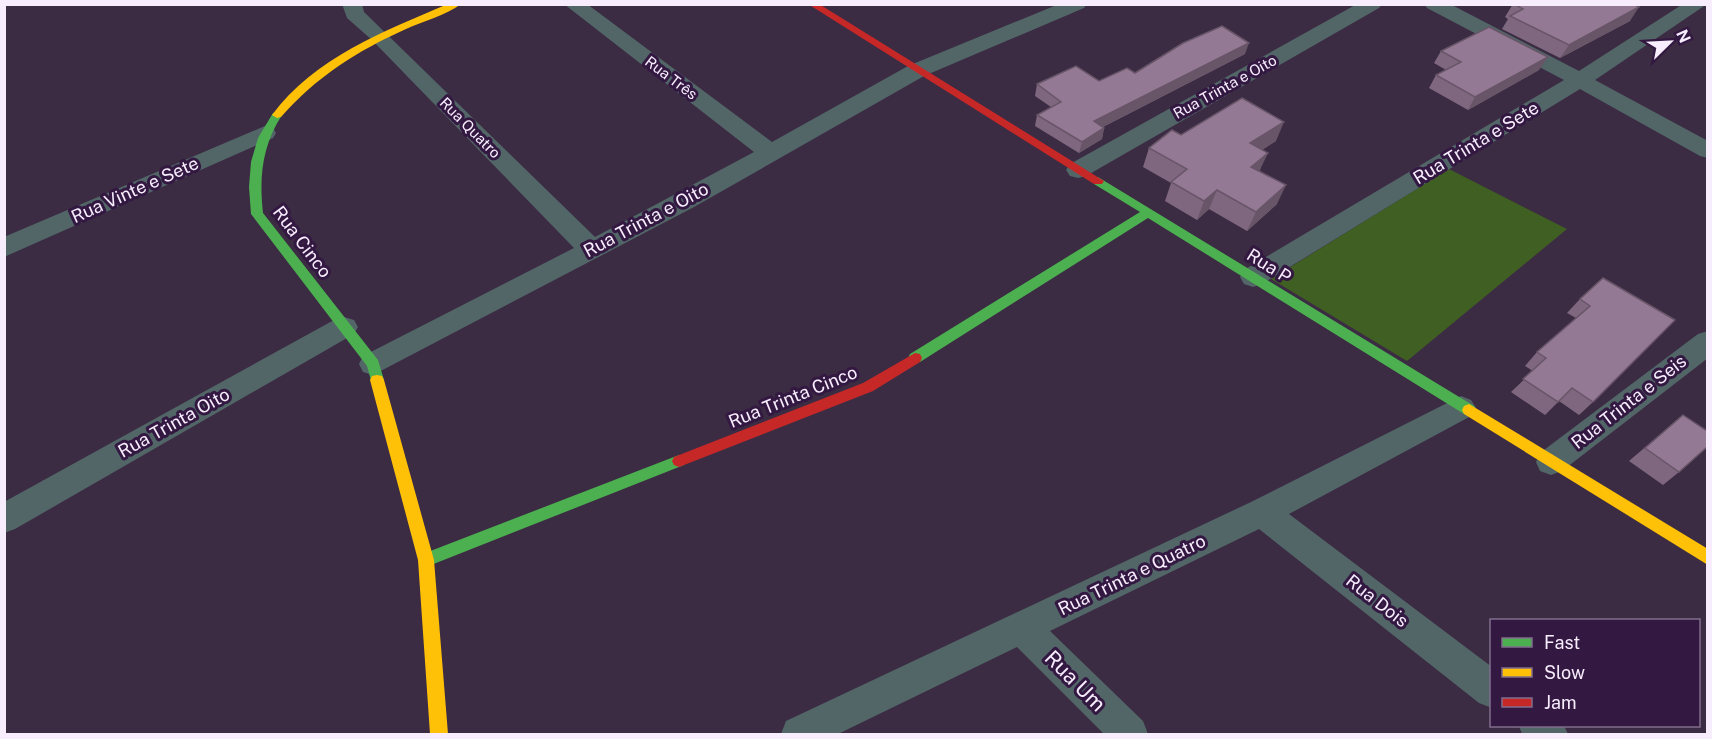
<svg xmlns="http://www.w3.org/2000/svg" width="1712" height="739" viewBox="0 0 1712 739" font-family="'Public Sans',sans-serif">
	<style>
		.green { fill: #405f22 }
		.lines { fill: none; stroke-linecap: round; stroke-linejoin: round }
		.street { fill: #526668; fill-rule: evenodd }
		.fast { fill: #4caf50; fill-rule: evenodd }
		.slow { fill: #ffc107; fill-rule: evenodd }
		.jam { fill: #c62828; fill-rule: evenodd }
		.wall { fill: #7f687f }
		.shaded-wall { fill: #685568 }
		.building { fill: #947994; stroke: #685568; stroke-width: 1.5 }
		.labels { text-anchor: middle; stroke-width: 6; stroke-linejoin: round; paint-order: stroke }
		.far-street-label { font-size: 15px; fill: #f7edfd; stroke: #331842 }
		.street-label { font-size: 18px; fill: #f7edfd; stroke: #331842 }
		.near-street-label { font-size: 21px; fill: #f7edfd; stroke: #331842 }
	</style>
	<rect width="100%" height="100%" fill="#3b2c43"/>
	<path class="green" d="M1449,169L1567,229L1407,361L1271,279Z"/>
	<g class="lines">
		<path class="street" d="M342,4H362L364,12L595,237L754,152L564,4H587L772,142L908,66L1059,4H1087L1084,8L924,76L694,207L373,375L363,372L359,364L363,356L574,248L372,40L347,18Z
			M1357,4H1382L1379,8L1086,176L1078,178L1070,176L1066,170L1070,164Z
			M1424,4H1450L1579,71L1683,4H1707L1595,80L1708,141V158L1700,156L1580,89L1262,284L1253,287L1244,284L1240,277L1244,270L1564,80L1427,8Z
			M265,126L273,128L276,133L273,138L4,257V237Z
			M344,317L354,320L358,327L354,334L15,529L4,533V502L334,320Z
			M1708,331V358L1562,471L1551,475L1540,471L1536,462L1540,453L1698,334Z
			M1461,396L1471,400L1476,408L1471,416L1289,514L1492,667V708L1479,703L1259,529L1050,631L1143,721L1148,734H1104L1017,647L838,734H781L786,721L1251,502Z
			M1519,726H1564L1568,734H1522Z"/>
		<path class="fast" d="M277,112L282,115C262,146 259,177 263,213L378,360L384,380L382,384H372L367,366L251,214L249,187L251,162L258,138L273,113Z
			M1098,177L1474,406L1476,410L1474,414H1464L1148,218L920,362H910L908,358L910,354L1140,212L1094,184V178Z
			M679,455L684,457L686,461L684,465L426,567L420,565L418,560L420,555Z"/>
		<path class="slow" d="M448,4H461C446,15 424,21 406,29C357,51 316,77 281,117L277,118L272,115C314,58 384,31 448,4Z
			M377,375L382,376L384,380L434,560L448,734H430L418,560L370,380L372,376Z
			M1469,404L1708,549V565L1464,414L1462,410L1464,406Z"/>
		<path class="jam" d="M808,4H819L1104,181L1102,184H1094Z
			M915,353L920,354L922,358L920,362L873,391L679,467L674,465L672,461L674,457L863,383Z"/>
	</g>
	<path class="wall" d="M1513,4H1633L1630,21L1560,58L1502,29L1508,19L1505,17Z
		M1441,51L1539,70L1468,110L1429,88L1436,75L1446,70L1434,63Z
		M1245,54L1103,127L1104,128L1102,139L1079,153L1035,126L1037,115L1051,107L1035,96L1037,84L1099,81L1135,73Z
		M1276,141L1262,150L1260,171L1277,204L1247,231L1209,209L1197,220L1165,201L1171,183L1143,167L1149,148Z
		M1603,278L1593,402L1579,415L1559,401L1545,415L1511,392L1533,371L1525,366L1537,352L1576,318L1567,313L1580,299Z
		M1683,415L1679,472L1663,485L1629,461Z"/>
	<path class="shaded-wall" d="M1639,7L1630,21L1560,58L1569,45Z
		M1249,43L1245,54L1091,133L1094,121Z
		M1548,57L1539,70L1468,110L1475,97Z
		M1284,122L1276,141L1242,162L1250,143Z
		M1104,128L1102,139L1079,153L1082,142Z
		M1268,153L1259,172L1251,167Z
		M1286,185L1277,204L1247,231L1256,212Z
		M1217,190L1209,209L1197,220L1204,201Z"/>
	<path class="building" d="M1514,4H1633L1639,7L1569,45L1510,16L1523,9Z
		M1222,26L1249,43L1094,121L1104,128L1082,142L1037,115L1061,102L1037,84L1076,66L1099,81L1127,68L1135,73L1183,43Z
		M1489,27L1548,57L1475,97L1436,75L1461,62L1441,51Z
		M1242,98L1284,122L1250,143L1268,153L1251,167L1286,185L1256,212L1217,190L1204,201L1171,182L1187,169L1149,148L1172,130L1181,135Z
		M1603,278L1675,320L1593,402L1572,388L1558,402L1523,379L1546,358L1537,352L1590,306L1580,299Z
		M1683,415L1707,431V447L1679,472L1645,448Z"/>
	<g class="labels">
		<g class="far-street-label">
			<text transform="translate(671 78) rotate(37)" y="5">Rua Três</text>
			<text transform="translate(1225 87) rotate(-29)" y="5">Rua Trinta e Oito</text>
			<text transform="translate(470 128) rotate(45)" y="5">Rua Quatro</text>
		</g>
		<g class="street-label">
			<text transform="translate(1476 143) rotate(-31)" y="6">Rua Trinta e Sete</text>
			<text transform="translate(135 190) rotate(-24)" y="6">Rua Vinte e Sete</text>
			<text transform="translate(646 220) rotate(-28)" y="6">Rua Trinta e Oito</text>
			<text transform="translate(302 242) rotate(53)" y="6">Rua Cinco</text>
			<text transform="translate(1269 266) rotate(32)" y="6">Rua P</text>
			<text transform="translate(793 397) rotate(-22)" y="6">Rua Trinta Cinco</text>
			<text transform="translate(1629 402) rotate(-38)" y="6">Rua Trinta e Seis</text>
			<text transform="translate(174 423) rotate(-29)" y="6">Rua Trinta Oito</text>
			<text transform="translate(1132 575) rotate(-26)" y="6">Rua Trinta e Quatro</text>
			<text transform="translate(1377 601) rotate(38)" y="6">Rua Dois</text>
		</g>
		<g class="near-street-label">
			<text transform="translate(1075 681) rotate(45)" y="7">Rua Um</text>
		</g>
	</g>
	<rect width="1712" height="739" fill="none" stroke="#f7edfd" stroke-width="12"/>
	<rect x="1490" y="619" width="210" height="108" fill="#331842" stroke="#816d8d" stroke-width="1.5"/>
	<rect x="1502" y="638" width="30" height="9" fill="#4caf50" stroke="#816d8d" stroke-width="1.5"/>
	<text x="1544" y="649" font-size="18" fill="#f7edfd">Fast</text>
	<rect x="1502" y="668" width="30" height="9" fill="#ffc107" stroke="#816d8d" stroke-width="1.5"/>
	<text x="1544" y="679" font-size="18" fill="#f7edfd">Slow</text>
	<rect x="1502" y="698" width="30" height="9" fill="#c62828" stroke="#816d8d" stroke-width="1.5"/>
	<text x="1544" y="709" font-size="18" fill="#f7edfd">Jam</text>
	<g transform="translate(1670 42) rotate(66)" stroke="#331842" stroke-width="4.5" paint-order="stroke">
	<path d="M0-4.5L10 22L0 15L-10 22Z" fill="#f7edfd"/>
	<text y="-9" font-size="16" font-weight="bold" text-anchor="middle" fill="#f7edfd">N</text>
	</g>
</svg>
